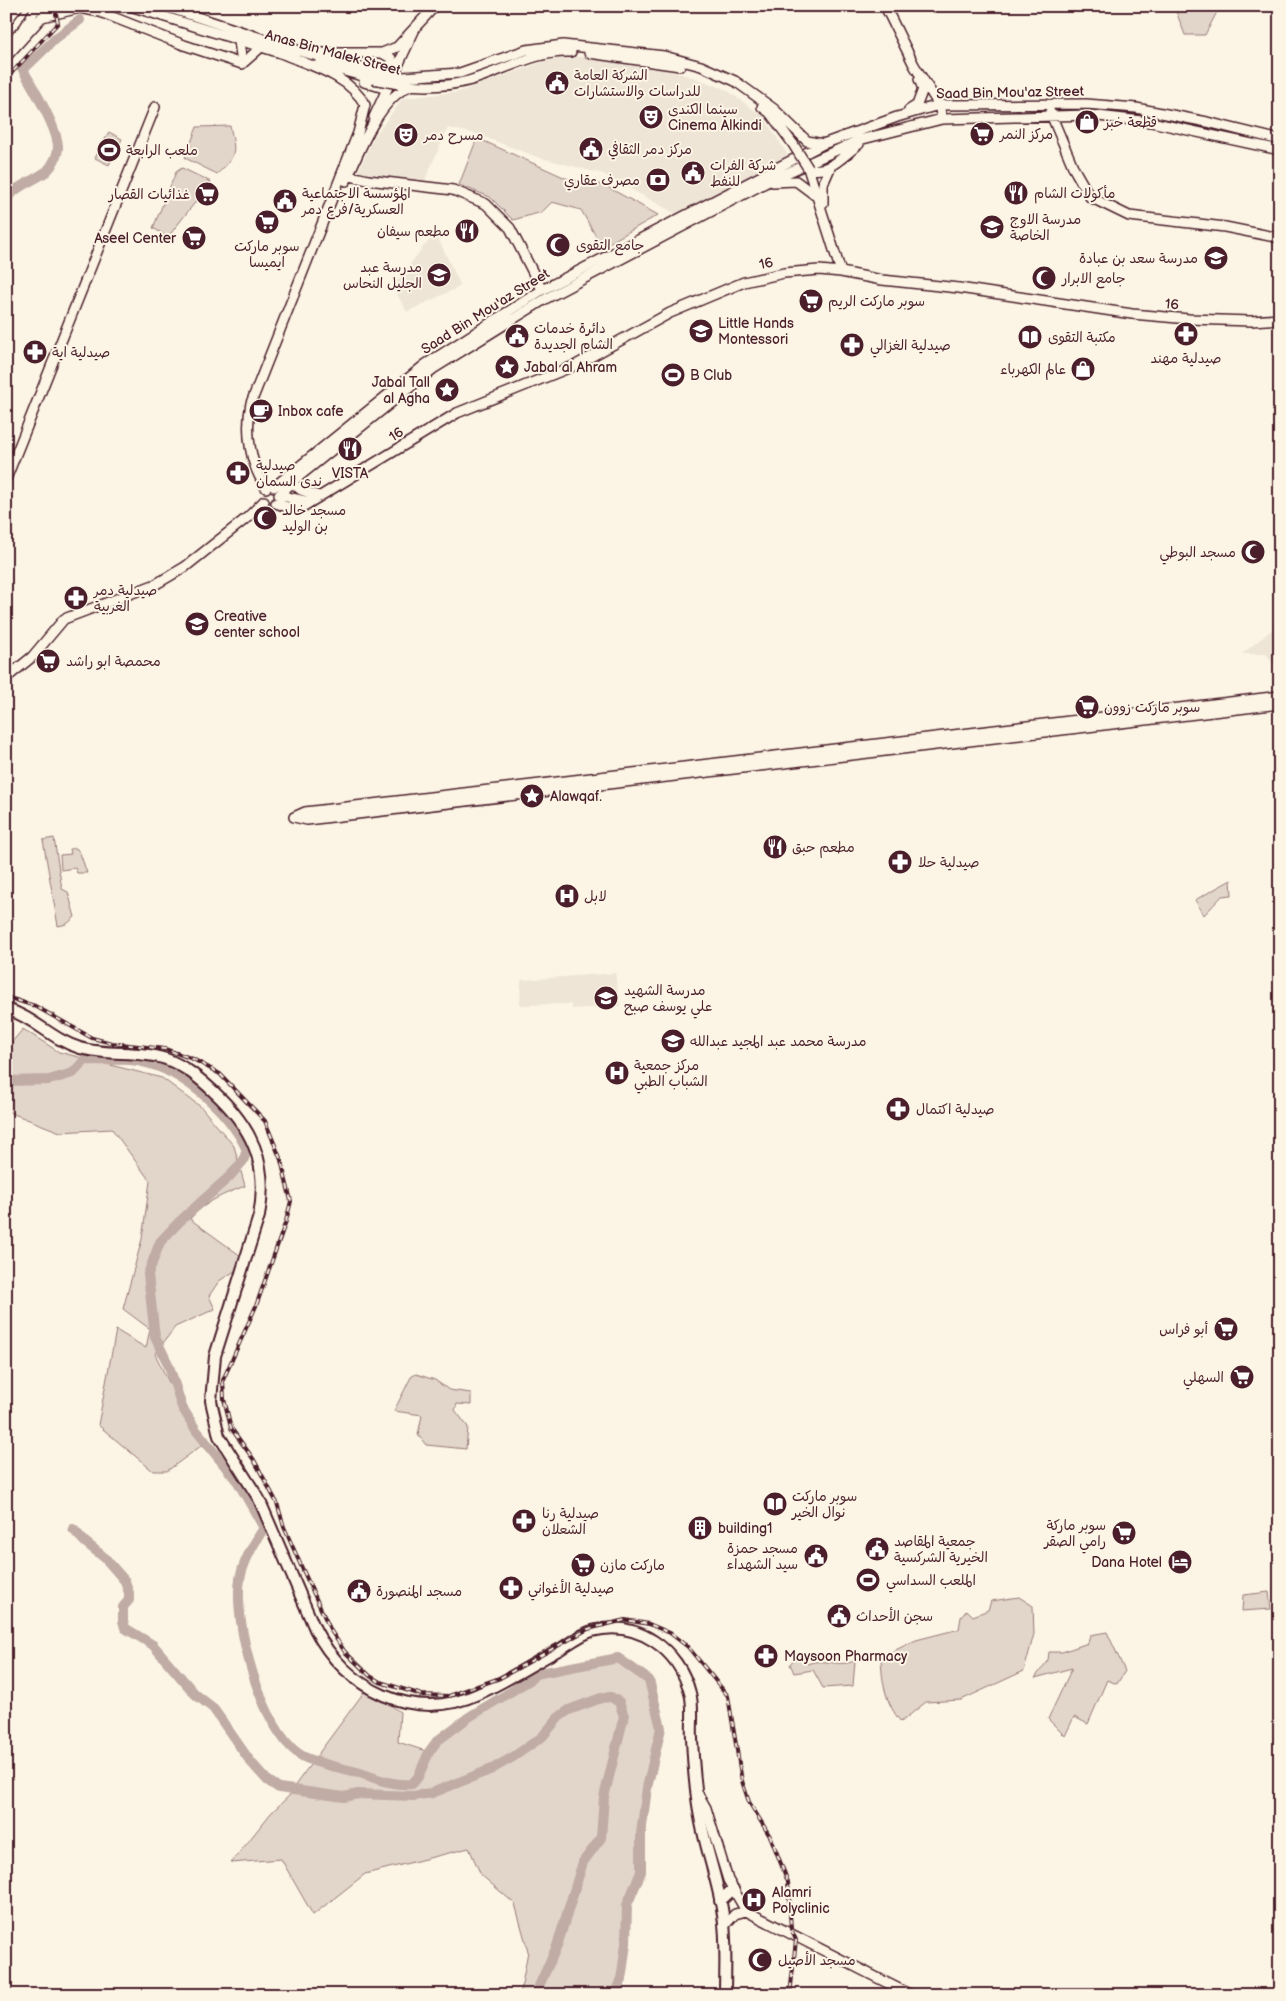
<svg xmlns="http://www.w3.org/2000/svg" width="1286" height="2001" viewBox="0 0 1286 2001" font-family="'Balsamiq Sans','Playpen Sans Arabic',sans-serif">
	<style>
		.built { fill: #eee5d7 }
		.green { fill: #e2d5ca; stroke: #967a7a }
		.lines { fill: none; stroke-linecap: round; stroke-linejoin: round }
		.river { stroke: #c0aca5; stroke-width: 10 }
		.secondary-casing { stroke: #4a1f2b; stroke-width: 12 }
		.primary-casing { stroke: #4a1f2b; stroke-width: 14 }
		.secondary { stroke: #fcf5e5; stroke-width: 9 }
		.primary { stroke: #fcf5e5; stroke-width: 10 }
		.rail-casing { stroke: #4a1f2b; stroke-width: 4 }
		.rail { stroke: #fcf5e5; stroke-width: 2; stroke-dasharray: 5.5; stroke-linecap: butt }
		.secondary-bridge-casing { stroke: #4a1f2b; stroke-width: 12; stroke-linecap: butt }
		.secondary-bridge { stroke: #fcf5e5; stroke-width: 9 }
		.labels { text-anchor: middle; stroke-width: 4; stroke-linejoin: round; paint-order: stroke }
		.street-label { font-size: 14px; fill: #4a1f2b; stroke: #fcf5e5 }
		.poi-label { font-size: 14px; fill: #4a1f2b; stroke: #fcf5e5; text-anchor: start }
	</style>
	<rect width="100%" height="100%" fill="#fcf5e5"/>
	<filter id="ink" filterUnits="userSpaceOnUse"><feTurbulence type="fractalNoise" baseFrequency=".02" numOctaves="2"/><feDisplacementMap in="SourceGraphic" scale="10" xChannelSelector="R" yChannelSelector="G"/><feConvolveMatrix kernelMatrix="1 2 1 2 8 2 1 2 1" color-interpolation-filters="sRGB"/></filter>
	<g filter="url(#ink)">
		<path class="built" d="M563,57H595L658,68L693,77L727,90L764,117L789,157L678,215L603,174L537,157L476,134L448,128L425,180L386,179L358,172L374,137L403,98L458,92L543,62Z
			M436,234L461,286L407,312L393,287L423,247Z
			M1280,623V672L1266,654H1242Z
			M615,973L620,1006L572,1009L571,1004L520,1005L521,980Z"/>
		<path class="green" d="M1174,6H1217L1218,10L1205,35H1185Z
			M230,126C236,152 237,156 217,174L185,158L197,127Z
			M109,132L122,139L109,165L95,158Z
			M477,138L568,179L604,185L658,215L602,247L581,210L552,202L542,212L513,220L490,197L459,185Z
			M182,168L211,182L168,237L153,228L176,172Z
			M54,838L62,889L68,892L75,917L67,924L58,926L43,840Z
			M76,848L80,853L87,873H77L75,868L61,870L60,855L71,854L70,849Z
			M1231,880L1232,895L1222,896L1204,915L1195,900Z
			M23,1029L59,1052L162,1078L201,1107L234,1146L245,1186C224,1194 206,1201 190,1219L241,1256L235,1271L219,1281L209,1296L215,1309L175,1327L155,1354L192,1429L205,1443L167,1471H153L98,1425L116,1330L146,1348L150,1329L123,1309L142,1239L150,1181L112,1129L60,1132L6,1111V1049Z
			M416,1374L435,1380L449,1390L471,1393V1405L457,1404L455,1410L468,1427L466,1449L426,1445L418,1435L422,1415L394,1411L411,1377Z
			M1269,1592L1271,1609L1242,1611L1243,1595Z
			M1019,1597L1033,1606L1034,1634L1024,1671L961,1700L926,1702L901,1722C885,1702 882,1683 881,1657L916,1640L959,1629L961,1617L967,1610L973,1616L988,1610L991,1601Z
			M1107,1632L1125,1671L1117,1684L1107,1680L1088,1724L1074,1717L1065,1736L1048,1719L1072,1668L1035,1678L1048,1660L1049,1652H1062L1088,1643L1090,1635Z
			M800,1652L807,1664C823,1657 838,1668 855,1661L853,1686L823,1688L813,1670L794,1673L790,1664Z
			M618,1658L649,1680L661,1728L646,1793L641,1834V1872L627,1905L621,1980L615,1995H542L538,1986L533,1995H520L528,1951L515,1904L481,1875L469,1848L365,1874L313,1915L281,1859L231,1863L271,1813L292,1793L290,1792L367,1688L400,1712L398,1742L429,1752L437,1741L535,1674Z"/>
		<g class="lines">
			<path class="river" d="M6,200C15,186 34,181 47,171C53,165 58,155 58,147C58,129 33,87 23,70L56,38L80,20
				M6,1081L49,1080L73,1073L85,1060C100,1061 115,1059 130,1060C177,1064 228,1109 247,1150L243,1161L230,1176L179,1222L160,1242L148,1274L155,1337L169,1366L182,1407L196,1430L238,1482L264,1528C254,1543 243,1561 240,1579C233,1623 261,1728 299,1754C312,1763 341,1768 357,1772C375,1778 392,1786 412,1784L418,1777L429,1752L437,1741L469,1717L530,1680L535,1674L618,1658L649,1680L661,1728L647,1788L641,1834V1872L627,1905L626,1944L621,1980L616,1995
				M73,1529L85,1542L105,1558L125,1581L129,1593V1600L123,1607V1621L125,1628L153,1645L195,1694L213,1708L250,1761L267,1780L279,1788L344,1797L358,1794L413,1796L432,1793L492,1769L513,1757L542,1737L559,1717L569,1710L601,1698L611,1697L619,1702L624,1716L604,1797L601,1838L583,1862L557,1946L535,1995"/>
			<defs>
				<path id="secondary" d="M130,6L287,55
					M164,6L306,53L372,71
					M885,6L914,65L939,105L942,119
					M42,17L80,8L100,12L184,45L242,64L260,48
					M6,22L18,6
					M239,41L242,64
					M6,48L25,27L37,6
					M319,53H382L391,58L394,69
					M382,53L397,47L435,6
					M589,53L680,66
					M6,57L42,17L46,6
					M319,64L373,79
					M403,77L460,73L526,50L563,45L664,56L701,66L735,81L774,109L807,141L823,144
					M364,82L387,89
					M399,84C421,87 445,87 468,81C501,72 536,50 571,52
					M762,107L770,113L793,144
					M909,110L917,105L923,89L919,79
					M1050,112L1074,169L1090,197L1129,216L1225,227L1280,238
					M374,117L414,31
					M808,168L841,272
					M808,168C829,175 844,155 859,144
					M342,174L368,180L453,190L486,204L510,228L542,290
					M346,181C359,152 379,98 410,86
					M773,182L796,181L816,196
					M823,203V184L830,168
					M6,479L155,107
					M292,483L301,490L319,496
					M274,487L426,364L542,290L823,144L897,117L939,105L1086,104L1136,108L1207,122L1280,140
					M266,488C250,464 245,432 251,403L358,133L365,105C350,76 312,66 283,54
					M279,495L297,478L433,369L547,298L765,183L859,140L942,119L1089,115L1151,122L1280,150
					M279,495L309,502
					M276,503L287,507L304,506L457,413L576,365L670,313L744,282L784,273L819,270L841,272L882,280L959,288L1132,314L1189,319L1251,321L1280,319
					M6,678L32,657L64,619L156,584L185,567L248,517L264,501
					M294,817L305,812L1280,696
					M294,817L307,820L1280,704
					M698,1794L706,1808L728,1880L746,1911L911,1995
					M724,1926L735,1914L746,1911"/>
				<path id="primary" d="M6,1009C34,1017 52,1040 80,1048C108,1056 139,1050 166,1059C185,1066 199,1078 213,1091C252,1127 269,1163 259,1216L215,1356L211,1401L219,1436L259,1499L315,1629C345,1689 414,1724 478,1694C507,1681 534,1663 562,1648C571,1642 582,1634 592,1631C637,1619 679,1649 690,1693C694,1706 691,1724 692,1738C693,1762 695,1787 699,1811C704,1846 718,1879 723,1915C727,1941 725,1968 725,1995
					M720,1901L733,1889"/>
			</defs>
			<use href="#secondary" class="secondary-casing"/>
			<use href="#primary" class="primary-casing"/>
			<use href="#secondary" class="secondary"/>
			<use href="#primary" class="primary"/>
			<defs>
				<path id="rail" d="M6,79L58,23L56,14L58,6
					M6,997L35,1006L92,1038L112,1043L165,1049L193,1059L220,1074L265,1121L281,1160L291,1201L286,1221L256,1306L223,1380L224,1399L231,1428L254,1460L277,1503L284,1527L302,1568L331,1631L345,1652L370,1676L380,1682L422,1695L449,1696L500,1678L588,1629L625,1620L649,1624L670,1633L688,1647L728,1696L742,1781L749,1802L771,1838L788,1882L791,1929L796,1940L790,1995"/>
			</defs>
			<use href="#rail" class="rail-casing"/>
			<use href="#rail" class="rail"/>
			<defs>
				<path id="secondary-bridge" d="M372,71L403,77
					M373,79L399,84
					M793,144L808,168"/>
			</defs>
			<use href="#secondary-bridge" class="secondary-bridge-casing"/>
			<use href="#secondary-bridge" class="secondary-bridge"/>
		</g>
	</g>
	<defs>
		<symbol id="civic-disc" viewBox="-11 -11 22 22"><circle r="9.5" fill="#4a1f2b" stroke="#fcf5e5"/><path d="M-.6-6.5H3V-4.5H.6V-3L4-1V1h2V6H-6V1h2V-1L-.6-3ZM-1.2 2.5V6h2.4V2.5Z" fill="#fff"/></symbol>
		<symbol id="theatre-disc" viewBox="-11 -11 22 22"><circle r="9.5" fill="#4a1f2b" stroke="#fcf5e5"/><path d="M-5-5.5Q0-4 5-5.5V0Q5 5 0 6Q-5 5-5 0ZM-3.3-2.5H-1v1.5H-3.3ZM1-2.5H3.3v1.5H1ZM-2.8 1Q0 5.5 2.8 1Z" fill="#fff"/></symbol>
		<symbol id="shop-disc" viewBox="-11 -11 22 22"><circle r="9.5" fill="#4a1f2b" stroke="#fcf5e5"/><path d="M-5-2.5h2.3a2.7 3.5 0 0 1 5.4 0H5L5.5 6h-11ZM-1.5-2.5h3a1.5 2.3 0 0 0-3 0Z" fill="#fff"/></symbol>
		<symbol id="supermarket-disc" viewBox="-11 -11 22 22"><circle r="9.5" fill="#4a1f2b" stroke="#fcf5e5"/><path d="M-6-5.5h2.5l.6 2H6L4.5 2H-2.5L-4.4-4H-6ZM-1.5 3.2a1.3 1.3 0 1 0 .1 0ZM3 3.2a1.3 1.3 0 1 0 .1 0Z" fill="#fff"/></symbol>
		<symbol id="stadium-disc" viewBox="-11 -11 22 22"><circle r="9.5" fill="#4a1f2b" stroke="#fcf5e5"/><path d="M0-5a6.5 5 0 1 0 0 10a6.5 5 0 1 0 0-10ZM-3.5-1.8h7v3.6h-7Z" fill="#fff"/></symbol>
		<symbol id="bank-disc" viewBox="-11 -11 22 22"><circle r="9.5" fill="#4a1f2b" stroke="#fcf5e5"/><path d="M-6-4H6V4H-6ZM0-2.3a2.3 2.3 0 1 0 0 4.6a2.3 2.3 0 1 0 0-4.6Z" fill="#fff"/></symbol>
		<symbol id="restaurant-disc" viewBox="-11 -11 22 22"><circle r="9.5" fill="#4a1f2b" stroke="#fcf5e5"/><path d="M-5-6h1v4h1v-4h1v4h1v-4h1v5L-1.5 .5V6h-2V.5L-5-1ZM5-6V6H3V1.5H1.5Q1.5-4 5-6Z" fill="#fff"/></symbol>
		<symbol id="school-disc" viewBox="-11 -11 22 22"><circle r="9.5" fill="#4a1f2b" stroke="#fcf5e5"/><path d="M0-5L7-2L0 1L-7-2ZM-4 1L0 2.5L4 1V4Q0 6-4 4Z" fill="#fff"/></symbol>
		<symbol id="mosque-disc" viewBox="-11 -11 22 22"><circle r="9.5" fill="#4a1f2b" stroke="#fcf5e5"/><path d="M3.5-4.9A6 6 0 1 0 3.5 4.9A5 5 0 1 1 3.5-4.9Z" fill="#fff"/></symbol>
		<symbol id="pharmacy-disc" viewBox="-11 -11 22 22"><circle r="9.5" fill="#4a1f2b" stroke="#fcf5e5"/><path d="M-2-6h4v4h4v4h-4v4h-4v-4h-4v-4h4Z" fill="#fff"/></symbol>
		<symbol id="library-disc" viewBox="-11 -11 22 22"><circle r="9.5" fill="#4a1f2b" stroke="#fcf5e5"/><path d="M-6-4Q-3-5.5-.7-3.5V5Q-3 3-6 4ZM6-4Q3-5.5 .7-3.5V5Q3 3 6 4Z" fill="#fff"/></symbol>
		<symbol id="sight-disc" viewBox="-11 -11 22 22"><circle r="9.5" fill="#4a1f2b" stroke="#fcf5e5"/><path d="M0-6L1.8-2.2L6-1.7L2.9 1.2L3.7 5.4L0 3.3L-3.7 5.4L-2.9 1.2L-6-1.7L-1.8-2.2Z" fill="#fff"/></symbol>
		<symbol id="cafe-disc" viewBox="-11 -11 22 22"><circle r="9.5" fill="#4a1f2b" stroke="#fcf5e5"/><path d="M-5.5-4.5H6V0H3Q3 3.5 0 3.5H-2.5Q-5.5 3.5-5.5 0ZM3-3.2v2h1.7v-2ZM-6 4.5H4V6H-6Z" fill="#fff"/></symbol>
		<symbol id="hospital-disc" viewBox="-11 -11 22 22"><circle r="9.5" fill="#4a1f2b" stroke="#fcf5e5"/><path d="M-5-5h3v3.5h4V-5h3V5h-3V1.5h-4V5h-3Z" fill="#fff"/></symbol>
		<symbol id="building-disc" viewBox="-11 -11 22 22"><circle r="9.5" fill="#4a1f2b" stroke="#fcf5e5"/><path d="M-4-6H4V6H1V3H-1V6H-4ZM-2.5-4.3h1.7v1.8h-1.7ZM.8-4.3h1.7v1.8H.8ZM-2.5-1h1.7V.8h-1.7ZM.8-1h1.7V.8H.8Z" fill="#fff"/></symbol>
		<symbol id="hotel-disc" viewBox="-11 -11 22 22"><circle r="9.5" fill="#4a1f2b" stroke="#fcf5e5"/><path d="M-6-4.5h1.5V1H6V5H4.5V3h-9V5H-6ZM-4 0a1.8 1.8 0 1 1 3.6 0ZM.5 0V-2.5h3Q6-2.5 6 0Z" fill="#fff"/></symbol>
	</defs>
	<g fill-rule="evenodd">
		<use href="#civic-disc" x="543" y="69" width="28" height="28"/>
		<use href="#theatre-disc" x="637" y="103" width="28" height="28"/>
		<use href="#shop-disc" x="1073" y="108" width="28" height="28"/>
		<use href="#supermarket-disc" x="968" y="120" width="28" height="28"/>
		<use href="#theatre-disc" x="392" y="121" width="28" height="28"/>
		<use href="#civic-disc" x="577" y="135" width="28" height="28"/>
		<use href="#stadium-disc" x="95" y="136" width="28" height="28"/>
		<use href="#civic-disc" x="679" y="159" width="28" height="28"/>
		<use href="#bank-disc" x="644" y="166" width="28" height="28"/>
		<use href="#restaurant-disc" x="1002" y="179" width="28" height="28"/>
		<use href="#supermarket-disc" x="193" y="180" width="28" height="28"/>
		<use href="#civic-disc" x="271" y="187" width="28" height="28"/>
		<use href="#supermarket-disc" x="253" y="208" width="28" height="28"/>
		<use href="#school-disc" x="978" y="213" width="28" height="28"/>
		<use href="#restaurant-disc" x="453" y="217" width="28" height="28"/>
		<use href="#supermarket-disc" x="180" y="224" width="28" height="28"/>
		<use href="#mosque-disc" x="544" y="231" width="28" height="28"/>
		<use href="#school-disc" x="1202" y="244" width="28" height="28"/>
		<use href="#school-disc" x="425" y="261" width="28" height="28"/>
		<use href="#mosque-disc" x="1030" y="264" width="28" height="28"/>
		<use href="#supermarket-disc" x="797" y="287" width="28" height="28"/>
		<use href="#school-disc" x="687" y="317" width="28" height="28"/>
		<use href="#pharmacy-disc" x="1172" y="320" width="28" height="28"/>
		<use href="#civic-disc" x="503" y="322" width="28" height="28"/>
		<use href="#library-disc" x="1016" y="323" width="28" height="28"/>
		<use href="#pharmacy-disc" x="838" y="331" width="28" height="28"/>
		<use href="#pharmacy-disc" x="21" y="338" width="28" height="28"/>
		<use href="#sight-disc" x="493" y="353" width="28" height="28"/>
		<use href="#shop-disc" x="1069" y="355" width="28" height="28"/>
		<use href="#stadium-disc" x="659" y="361" width="28" height="28"/>
		<use href="#sight-disc" x="433" y="376" width="28" height="28"/>
		<use href="#cafe-disc" x="247" y="397" width="28" height="28"/>
		<use href="#restaurant-disc" x="336" y="435" width="28" height="28"/>
		<use href="#pharmacy-disc" x="224" y="459" width="28" height="28"/>
		<use href="#mosque-disc" x="251" y="504" width="28" height="28"/>
		<use href="#mosque-disc" x="1239" y="538" width="28" height="28"/>
		<use href="#pharmacy-disc" x="62" y="584" width="28" height="28"/>
		<use href="#school-disc" x="183" y="610" width="28" height="28"/>
		<use href="#supermarket-disc" x="34" y="647" width="28" height="28"/>
		<use href="#supermarket-disc" x="1073" y="693" width="28" height="28"/>
		<use href="#sight-disc" x="518" y="782" width="28" height="28"/>
		<use href="#restaurant-disc" x="761" y="833" width="28" height="28"/>
		<use href="#pharmacy-disc" x="886" y="848" width="28" height="28"/>
		<use href="#hospital-disc" x="553" y="882" width="28" height="28"/>
		<use href="#school-disc" x="592" y="984" width="28" height="28"/>
		<use href="#school-disc" x="659" y="1027" width="28" height="28"/>
		<use href="#hospital-disc" x="603" y="1059" width="28" height="28"/>
		<use href="#pharmacy-disc" x="884" y="1095" width="28" height="28"/>
		<use href="#supermarket-disc" x="1212" y="1315" width="28" height="28"/>
		<use href="#supermarket-disc" x="1228" y="1363" width="28" height="28"/>
		<use href="#library-disc" x="761" y="1490" width="28" height="28"/>
		<use href="#pharmacy-disc" x="510" y="1507" width="28" height="28"/>
		<use href="#building-disc" x="686" y="1514" width="28" height="28"/>
		<use href="#supermarket-disc" x="1110" y="1519" width="28" height="28"/>
		<use href="#civic-disc" x="863" y="1535" width="28" height="28"/>
		<use href="#civic-disc" x="802" y="1542" width="28" height="28"/>
		<use href="#hotel-disc" x="1166" y="1548" width="28" height="28"/>
		<use href="#supermarket-disc" x="569" y="1551" width="28" height="28"/>
		<use href="#stadium-disc" x="854" y="1566" width="28" height="28"/>
		<use href="#pharmacy-disc" x="497" y="1574" width="28" height="28"/>
		<use href="#civic-disc" x="345" y="1577" width="28" height="28"/>
		<use href="#civic-disc" x="825" y="1602" width="28" height="28"/>
		<use href="#pharmacy-disc" x="752" y="1642" width="28" height="28"/>
		<use href="#hospital-disc" x="740" y="1886" width="28" height="28"/>
		<use href="#mosque-disc" x="746" y="1946" width="28" height="28"/>
	</g>
	<g class="labels">
		<g class="street-label">
			<text transform="translate(333 52) rotate(15)" y="5">Anas Bin Malek Street</text>
			<text transform="translate(1010 92) rotate(-1)" y="5">Saad Bin Mou'az Street</text>
			<text transform="translate(766 263) rotate(-12)" y="5">16</text>
			<text transform="translate(1172 304) rotate(5)" y="5">16</text>
			<text transform="translate(485 311) rotate(-32)" y="5">Saad Bin Mou'az Street</text>
			<text transform="translate(396 434) rotate(-32)" y="5">16</text>
		</g>
		<g class="poi-label">
			<text x="574" y="80">الشركة العامة<tspan x="574" dy="16">للدراسات والاستشارات</tspan></text>
			<text x="668" y="114">سينما الكندي<tspan x="668" dy="16">Cinema Alkindi</tspan></text>
			<text x="1104" y="127">قطعة خبز</text>
			<text x="1000" y="139">مركز النمر</text>
			<text x="424" y="140">مسرح دمر</text>
			<text x="608" y="154">مركز دمر الثقافي</text>
			<text x="126" y="155">ملعب الرابعة</text>
			<text x="710" y="170">شركة الفرات<tspan x="710" dy="16">للنفط</tspan></text>
			<text x="640" y="185" text-anchor="end">مصرف عقاري</text>
			<text x="302" y="198">المؤسسة الاجتماعية<tspan x="302" dy="16">العسكرية/فرع دمر</tspan></text>
			<text x="1034" y="198">مأكولات الشام</text>
			<text x="190" y="199" text-anchor="end">غذائيات القصار</text>
			<text x="1010" y="224">مدرسة الاوج<tspan x="1010" dy="16">الخاصة</tspan></text>
			<text x="450" y="236" text-anchor="end">مطعم سيفان</text>
			<text x="176" y="243" text-anchor="end">Aseel Center</text>
			<text x="576" y="250">جامع التقوى</text>
			<text x="267" y="251" text-anchor="middle">سوبر ماركت<tspan x="267" dy="16">ايميسا</tspan></text>
			<text x="1198" y="263" text-anchor="end">مدرسة سعد بن عبادة</text>
			<text x="422" y="272" text-anchor="end">مدرسة عبد<tspan x="422" dy="16">الجليل النحاس</tspan></text>
			<text x="1062" y="283">جامع الابرار</text>
			<text x="828" y="306">سوبر ماركت الريم</text>
			<text x="718" y="328">Little Hands<tspan x="718" dy="16">Montessori</tspan></text>
			<text x="534" y="333">دائرة خدمات<tspan x="534" dy="16">الشام الجديدة</tspan></text>
			<text x="1048" y="342">مكتبة التقوى</text>
			<text x="870" y="350">صيدلية الغزالي</text>
			<text x="52" y="357">صيدلية اية</text>
			<text x="1186" y="363" text-anchor="middle">صيدلية مهند</text>
			<text x="524" y="372">Jabal al Ahram</text>
			<text x="1066" y="374" text-anchor="end">عالم الكهرباء</text>
			<text x="690" y="380">B Club</text>
			<text x="430" y="387" text-anchor="end">Jabal Tall<tspan x="430" dy="16">al Agha</tspan></text>
			<text x="278" y="416">Inbox cafe</text>
			<text x="256" y="470">صيدلية<tspan x="256" dy="16">ندى السمان</tspan></text>
			<text x="350" y="478" text-anchor="middle">VISTA</text>
			<text x="282" y="515">مسجد خالد<tspan x="282" dy="16">بن الوليد</tspan></text>
			<text x="1236" y="557" text-anchor="end">مسجد البوطي</text>
			<text x="94" y="595">صيدلية دمر<tspan x="94" dy="16">الغربية</tspan></text>
			<text x="214" y="621">Creative<tspan x="214" dy="16">center school</tspan></text>
			<text x="66" y="666">محمصة ابو راشد</text>
			<text x="1104" y="712">سوبر ماركت زوون</text>
			<text x="550" y="801">Alawqaf.</text>
			<text x="792" y="852">مطعم حبق</text>
			<text x="918" y="867">صيدلية حلا</text>
			<text x="584" y="901">لابل</text>
			<text x="624" y="995">مدرسة الشهيد<tspan x="624" dy="16">علي يوسف صبح</tspan></text>
			<text x="690" y="1046">مدرسة محمد عبد المجيد عبدالله</text>
			<text x="634" y="1070">مركز جمعية<tspan x="634" dy="16">الشباب الطبي</tspan></text>
			<text x="916" y="1114">صيدلية اكتمال</text>
			<text x="1208" y="1334" text-anchor="end">أبو فراس</text>
			<text x="1224" y="1382" text-anchor="end">السهلي</text>
			<text x="792" y="1501">سوبر ماركت<tspan x="792" dy="16">نوال الخير</tspan></text>
			<text x="542" y="1518">صيدلية رنا<tspan x="542" dy="16">الشعلان</tspan></text>
			<text x="1106" y="1530" text-anchor="end">سوبر ماركة<tspan x="1106" dy="16">رامي الصقر</tspan></text>
			<text x="718" y="1533">building1</text>
			<text x="894" y="1546">جمعية المقاصد<tspan x="894" dy="16">الخيرية الشركسية</tspan></text>
			<text x="798" y="1553" text-anchor="end">مسجد حمزة<tspan x="798" dy="16">سيد الشهداء</tspan></text>
			<text x="1162" y="1567" text-anchor="end">Dana Hotel</text>
			<text x="600" y="1570">ماركت مازن</text>
			<text x="886" y="1585">الملعب السداسي</text>
			<text x="528" y="1593">صيدلية الأغواني</text>
			<text x="376" y="1596">مسجد المنصورة</text>
			<text x="856" y="1621">سجن الأحداث</text>
			<text x="784" y="1661">Maysoon Pharmacy</text>
			<text x="772" y="1897">Alamri<tspan x="772" dy="16">Polyclinic</tspan></text>
			<text x="778" y="1965">مسجد الأصيل</text>
		</g>
	</g>
	<rect width="1286" height="2001" fill="none" stroke="#fcf5e5" stroke-width="25"/>
	<rect x="12" y="12" width="1261" height="1976" fill="none" stroke="#4a1f2b" stroke-width="2" filter="url(#ink)"/>
</svg>
